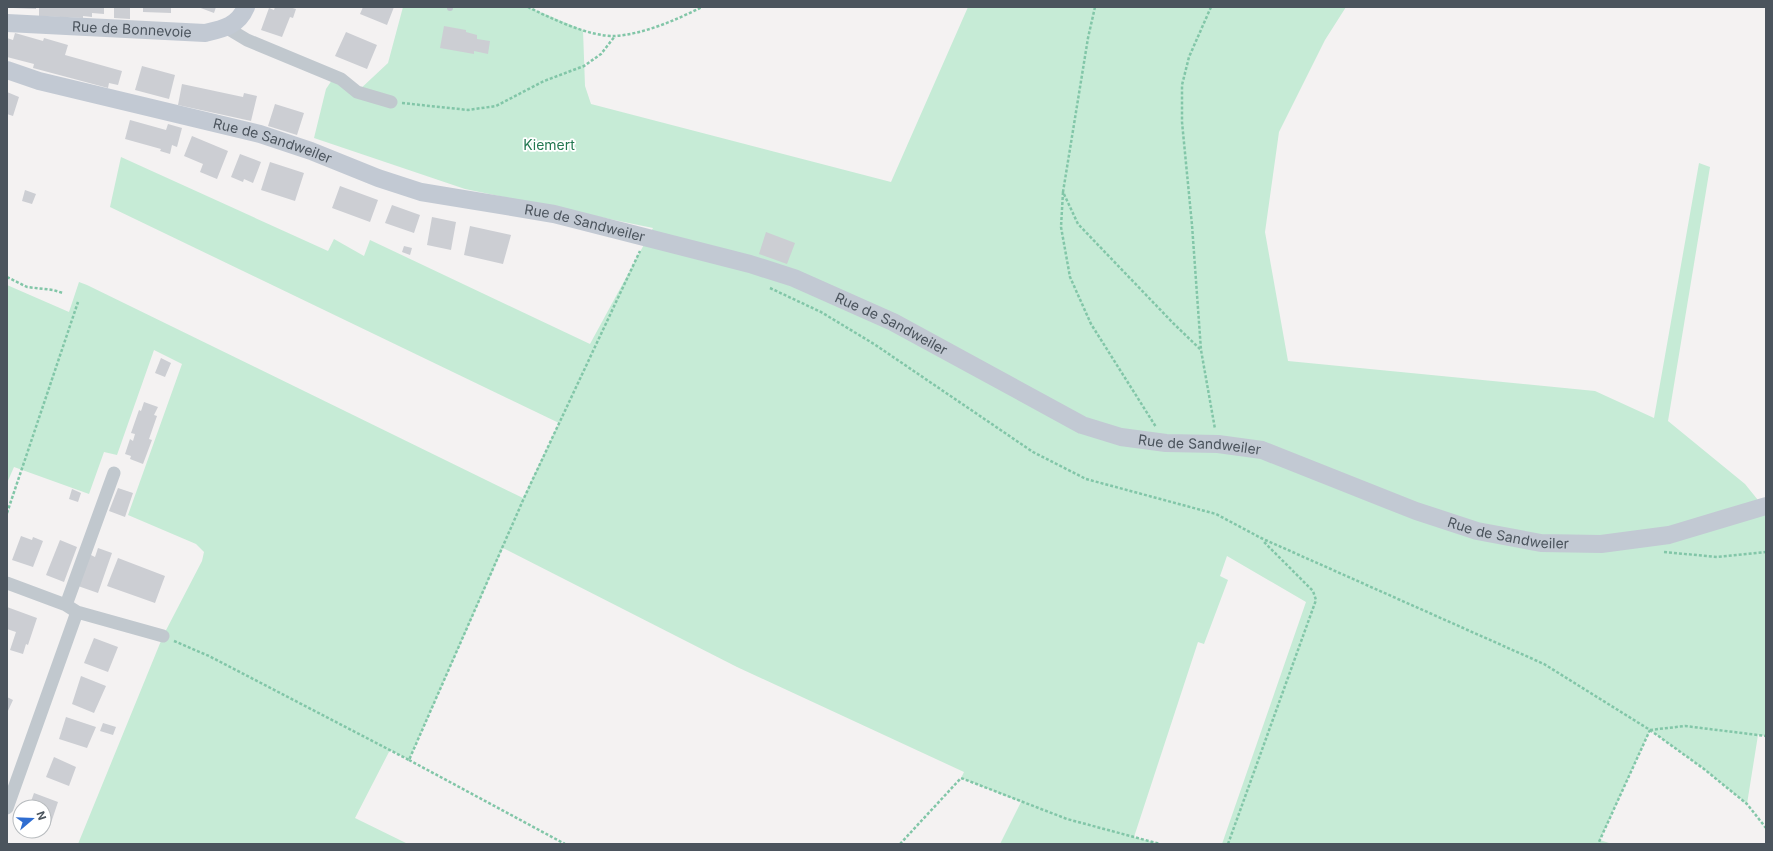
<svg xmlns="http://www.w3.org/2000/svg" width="1773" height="851" viewBox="0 0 1773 851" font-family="Inter,sans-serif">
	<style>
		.green { fill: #c6ebd6 }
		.building { fill: #ccced3 }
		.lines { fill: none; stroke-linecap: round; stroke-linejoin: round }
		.path { stroke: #82c6a8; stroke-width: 2.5; stroke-dasharray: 3 2; stroke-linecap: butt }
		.service { stroke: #c1c8ce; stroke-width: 6 }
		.minor { stroke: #c1c8ce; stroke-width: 13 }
		.secondary { stroke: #c2c9d3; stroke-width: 18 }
		.labels { text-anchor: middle; stroke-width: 3.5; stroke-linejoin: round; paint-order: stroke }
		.street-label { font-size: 14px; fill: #4b545d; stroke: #fff }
		.park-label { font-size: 14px; fill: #237851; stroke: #fff }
	</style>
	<rect width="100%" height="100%" fill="#f4f2f2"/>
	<path class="green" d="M403,7H528L583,30L585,86L591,104L891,182L968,7H1346L1325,40L1279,132L1265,232L1288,361L1595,391L1654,418L1699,163L1710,167L1668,421L1745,484L1766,510V736L1758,735L1747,804L1704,769L1650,730L1600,840L1612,844H1222L1306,602L1227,556L1220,576L1228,580L1204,644L1198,642L1134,837L1160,844H1000L1021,802L961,778L964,772L737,667L503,548L409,760L390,750L355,818L408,844H78L163,636L202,561L204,552L196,544L128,515L182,364L154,350L117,455L104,452L89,494L14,467L7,483V285L69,312L79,282L87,285L523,498L559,423L110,207L121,157L328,251L334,239L364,256L370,240L590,344L653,228L465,189L314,138L326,89L334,77L357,92L388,63Z"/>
	<path class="building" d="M13,7H36V9L13,8Z
		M39,7H104V14L92,13V17L83,16V18L39,16Z
		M114,7H130V19L114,18Z
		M143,7H171V13L143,12Z
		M198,7H216L214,13Z
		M275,7H289L296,9L293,18L290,17L282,37L261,30L269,8L274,10Z
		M363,7H394L387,25L360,14Z
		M444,26L466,30V32L477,35V39L490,41L488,54L474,51V54L440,48Z
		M346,32L377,45L367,69L335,56Z
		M15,33L43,41L44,38L68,45L65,55L122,71L118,85L109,83L108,88L33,68L34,64L7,57V38L13,40Z
		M142,66L175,75L169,99L135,90Z
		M182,84L243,97L244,93L257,96L251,121L178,105Z
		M7,92L19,97L13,116L7,114Z
		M275,104L304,113L297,135L268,126Z
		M130,120L166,130L168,124L182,128L177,147L172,145L170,154L160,151L161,149L125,139Z
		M192,136L228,151L217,179L200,172L203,164L184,156Z
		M240,154L261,162L253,183L244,179L243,182L231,177Z
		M270,162L304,173L295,201L261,190Z
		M340,186L378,200L370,222L332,208Z
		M25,190L36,194L32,204L22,201Z
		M392,205L420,215L414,233L385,223Z
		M432,217L456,222L451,250L427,245Z
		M470,226L511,235L503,264L464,255Z
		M766,232L795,243L787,264L759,254Z
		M404,246L412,248L410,255L402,252Z
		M161,358L171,363L165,377L155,373Z
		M144,402L158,407L154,415L157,416L149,439L152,440L143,464L130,459L131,456L125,454L130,439L133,441L135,434L131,433L139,410L141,411Z
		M118,488L133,493L125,517L109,511Z
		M72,489L81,493L78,502L69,499Z
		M21,536L32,540L33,537L43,541L33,567L12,560Z
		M60,540L77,547L64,582L46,575Z
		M98,548L112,553L98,593L78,586L89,554L95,557Z
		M118,558L165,576L155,603L107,586Z
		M7,607L37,618L28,645L26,644L23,654L10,650L16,632L7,629Z
		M94,638L118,647L108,672L84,663Z
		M81,676L106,686L94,713L72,704Z
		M7,697L13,700L7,713Z
		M66,717L96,727L87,748L59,739Z
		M103,723L116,727L113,735L100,731Z
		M54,757L76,767L69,786L46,777Z
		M34,793L58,802L50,826L44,824V807H29Z"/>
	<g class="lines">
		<path class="path" d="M528,7C550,18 590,37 615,36C644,34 676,20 702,7
			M1095,7L1088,38L1063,192L1078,224L1173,323L1201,350
			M1211,7L1189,57L1182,85V122L1192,225L1201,350L1215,429
			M402,103L468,110L496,106L544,81L584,66L601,54L615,36
			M1063,192L1061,227L1070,277L1091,324L1156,427
			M7,277L27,287L53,290L63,293
			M770,288L821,312L874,344L1033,452L1086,479L1216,514L1261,538L1544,664L1650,730L1598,844
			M7,513L78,302
			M1664,552L1717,557L1766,552
			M174,641L209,656L409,760L524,498L640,251
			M1650,730L1704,769L1747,804L1766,828
			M1650,730L1685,726L1766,736
			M409,760L565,844
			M900,844L961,778L1067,819L1160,844
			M1228,844L1316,600L1313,591L1263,541"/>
		<path class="service" d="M450,8V7"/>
		<path class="minor" d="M227,28L247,40L341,79L357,92L391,102
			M7,583L66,605L77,612L163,636
			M66,605L114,473
			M7,808L77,612"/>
		<g class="secondary">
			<path id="s1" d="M7,23L205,33C223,29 238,26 246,7"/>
			<path id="s2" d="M7,70L39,81L260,134L311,151L378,178L421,192L554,214L750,264L794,278L893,322L1082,425L1121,437L1166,443L1218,444L1262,450L1416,511L1477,531L1541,543L1601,544L1669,535L1766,506"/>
		</g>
	</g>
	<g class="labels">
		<g class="street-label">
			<text dy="5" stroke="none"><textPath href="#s1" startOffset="125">Rue de Bonnevoie</textPath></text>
			<text dy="5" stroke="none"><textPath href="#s2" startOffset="275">Rue de Sandweiler</textPath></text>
			<text dy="5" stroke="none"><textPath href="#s2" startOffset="599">Rue de Sandweiler</textPath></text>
			<text dy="5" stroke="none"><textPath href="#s2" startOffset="923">Rue de Sandweiler</textPath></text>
			<text dy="5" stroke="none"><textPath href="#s2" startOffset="1259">Rue de Sandweiler</textPath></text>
			<text dy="5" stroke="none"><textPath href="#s2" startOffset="1583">Rue de Sandweiler</textPath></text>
		</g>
		<g class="park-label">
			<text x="549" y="150">Kiemert</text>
		</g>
	</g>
	<rect width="1773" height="851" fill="none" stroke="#4b545d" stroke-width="16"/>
	<g transform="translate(32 819) rotate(71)"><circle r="19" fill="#ffffff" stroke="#b7bbbe"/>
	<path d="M0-3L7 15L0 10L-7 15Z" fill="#2f6dd1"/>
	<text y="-6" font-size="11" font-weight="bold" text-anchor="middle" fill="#4b545d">N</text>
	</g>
</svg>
